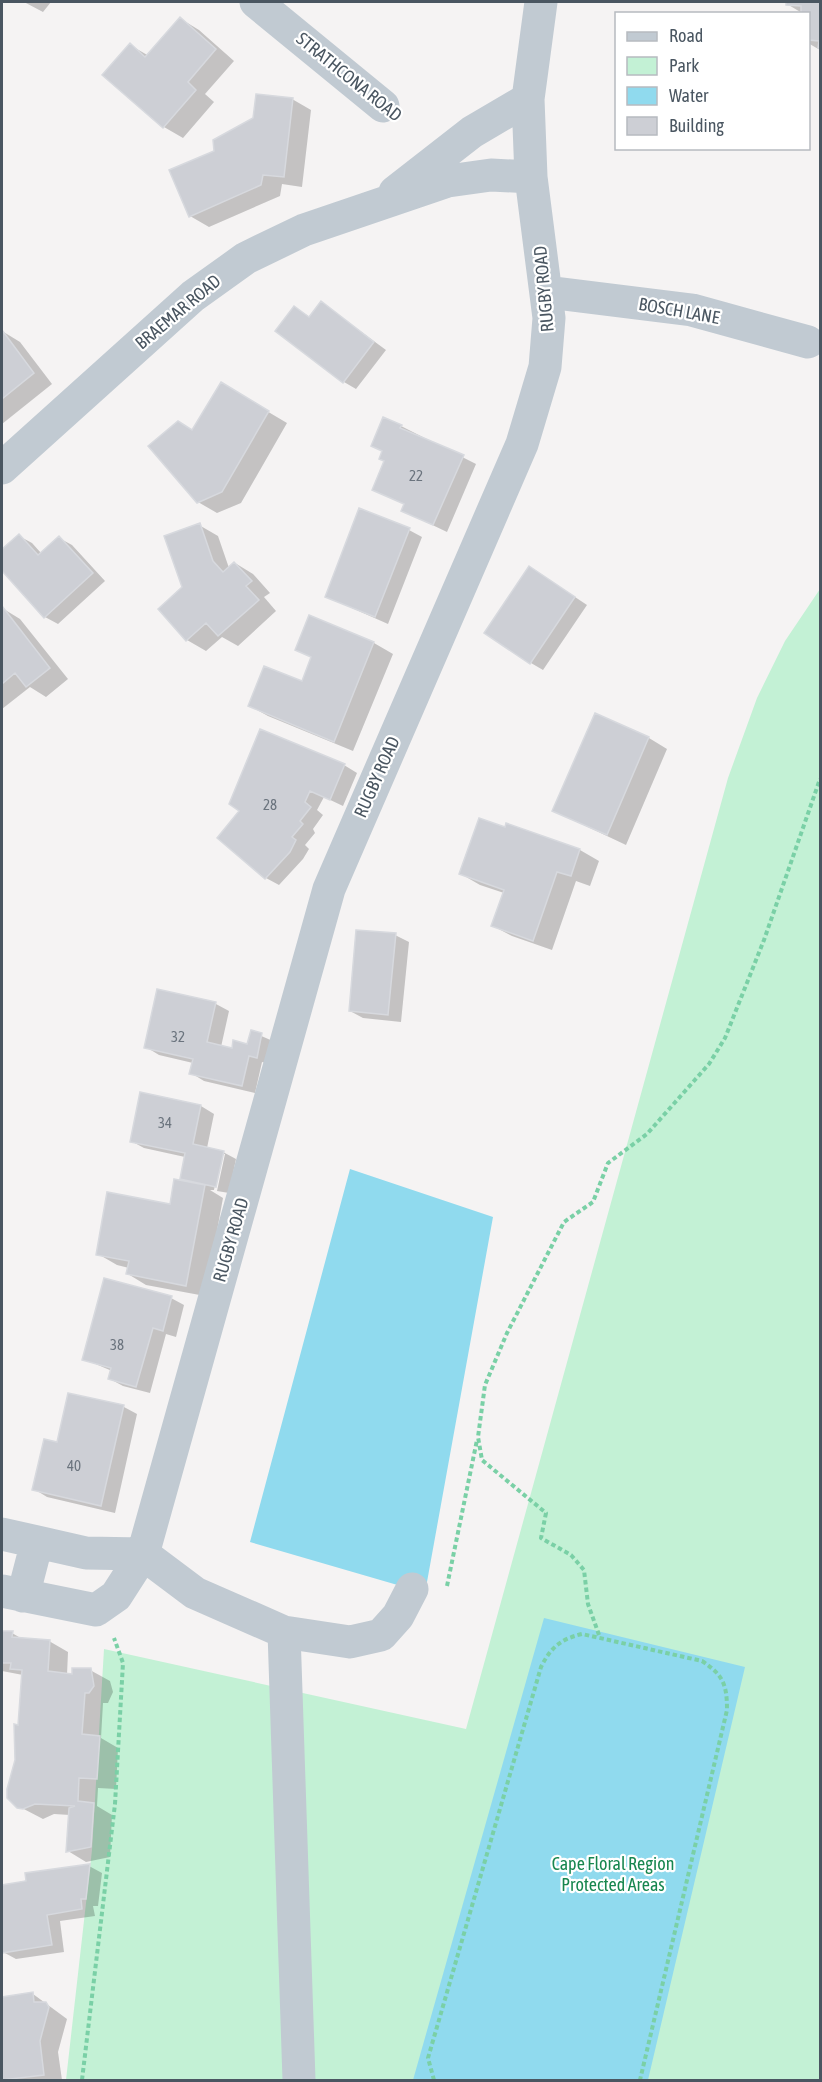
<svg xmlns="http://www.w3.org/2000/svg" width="822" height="2082" viewBox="0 0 822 2082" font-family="'Asap Condensed',sans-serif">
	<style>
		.green { fill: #c3f1d5 }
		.water { fill: #90daee }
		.shadow { fill: #0003 }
		.building { fill: #cdcfd5; stroke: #d7d9de; stroke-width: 1.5 }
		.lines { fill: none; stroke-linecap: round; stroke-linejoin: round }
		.path { stroke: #7ad0a6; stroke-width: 4; stroke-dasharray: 4.5 3; stroke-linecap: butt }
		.minor { stroke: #c1cad2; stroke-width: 33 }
		.labels { text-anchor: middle; stroke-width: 4.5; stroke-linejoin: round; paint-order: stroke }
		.number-label { font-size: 15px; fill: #6b747e }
		.street-label { font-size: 18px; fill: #4a5661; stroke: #fff }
		.park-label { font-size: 18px; fill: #17864f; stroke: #fff }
	</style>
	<rect width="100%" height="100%" fill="#f5f3f3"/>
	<path class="green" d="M820,589V2080H66L92,1850L104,1649L466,1729L728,778L757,698L785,641Z"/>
	<path class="water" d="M350,1169L493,1217L425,1593L250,1542Z
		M544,1618L745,1667L648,2080H413Z"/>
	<path class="shadow" d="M24,2H51L43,12Z
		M787,2H820V50L808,43V14L802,13L787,4Z
		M181,19L199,30L234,61L205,94L214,102L183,138L164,127L130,45L149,56Z
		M292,99L311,110L302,187L282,184L280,196L209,227L190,216L215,152Z
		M322,303L386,350L356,389L344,382L295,308L310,317Z
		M2,331L20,342L52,384L2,424Z
		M221,384L287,423L241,503L217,513L198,502L193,432Z
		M401,426L476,464L447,532L403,511L406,505L374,489L386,461L381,458Z
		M199,525L218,536L229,568L235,563L253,574L270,593L264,597L276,611L238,646L222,637L206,651L187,640L160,609L184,588Z
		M409,530L422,537L388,624L327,597Z
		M19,536L32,543L41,553L59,538L72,545L105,581L58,624L45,617L2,569V551Z
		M542,575L587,605L543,670L531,663Z
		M2,608L20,619L68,679L46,697L30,687L2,709Z
		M310,617L374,643L393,654L353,751L268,716L250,706L303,683L312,658L297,649Z
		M649,738L667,749L626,845L554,811Z
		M344,765L357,773L343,806L324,797L317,810L323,815L313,829L315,833L305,845L309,849L303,859L279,885L266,878L219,838Z
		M507,825L580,850L599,861L590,886L576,881L552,950L512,936L493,926L504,893L480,885L461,874Z
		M395,935L409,942L401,1022L363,1018L350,1011Z
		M159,991L216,1004L229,1011L221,1047L233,1049L249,1046L252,1032L275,1042L270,1064L262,1062L255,1093L204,1081L191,1073L193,1063L159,1055L146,1047Z
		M141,1094L201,1106L214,1114L207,1148L223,1152L236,1159L229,1193L217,1191L225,1154H221L214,1190H210L223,1198L205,1296L146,1285L128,1274L129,1268L117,1265L98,1254L171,1206L190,1184L181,1178L185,1157L144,1148L131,1141Z
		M171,1298L184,1305L176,1337L166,1334L150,1393L123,1386L110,1379L112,1371L84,1359Z
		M70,1395L124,1407L137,1414L115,1513L47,1497L34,1489L58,1444Z
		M2,1632L12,1633L24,1640L49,1641L68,1652L67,1675L90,1670L110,1681L113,1692L108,1703H103L101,1738L118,1748L116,1789L98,1788L97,1806L112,1815L110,1857L86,1862L68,1851L70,1815L54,1814L43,1819L18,1806L17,1760L23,1675L2,1671Z
		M89,1866L102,1873L98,1906H93L95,1916L60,1921L64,1952L16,1959L3,1952L2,1886Z
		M33,1994L67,2019L58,2052L62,2080H2V1998Z"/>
	<path class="building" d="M786,2H820V48H818L819,41L808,40V14H801V6L786,5Z
		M180,17L216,49L188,82L196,90L163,128L102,75L130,43L145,57Z
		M256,94L293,98L284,177L263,175L261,185L189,217L169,170L214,151L213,140L253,118Z
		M321,301L374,342L343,383L275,331L294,306L309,317Z
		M2,330L34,373L2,399Z
		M221,382L269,411L222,492L197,503L148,446L178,421L192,430Z
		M383,417L402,425L400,428L464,455L433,525L401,511L404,504L372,490L384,461L379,459L382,451L371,446Z
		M359,508L410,528L375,617L325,597Z
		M200,523L213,561L223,572L234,562L252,581L246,586L259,600L218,636L206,623L186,641L158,609L182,587L164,536Z
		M19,534L38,555L59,536L93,573L44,618L2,571V549Z
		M529,566L575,597L530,664L484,633Z
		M2,606L50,668L26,687L15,673L2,684Z
		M309,615L374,642L334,742L248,706L264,666L302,681L311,657L295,650Z
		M595,713L649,737L607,835L552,811Z
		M260,729L345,764L330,800L310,791L305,802L311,807L300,821L303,824L292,837L296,840L290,852L265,879L217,838L239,811L229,804Z
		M479,818L505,827L506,823L580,849L571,876L557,872L533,941L491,926L504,890L459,874Z
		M356,930L396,933L388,1015L349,1011Z
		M157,989L216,1002L207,1042L232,1048L233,1040L247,1044L251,1030L262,1033L257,1058L249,1056L242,1086L189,1074L193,1059L144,1048Z
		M140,1092L201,1105L193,1144L224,1151L216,1187L180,1179L185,1153L130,1142Z
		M174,1179L205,1185L186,1286L126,1274L129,1261L96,1255L107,1192L170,1204Z
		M104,1278L172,1296L163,1331L153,1328L136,1387L108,1379L111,1368L82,1360Z
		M68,1393L124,1405L101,1506L32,1490L44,1439L57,1442Z
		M2,1631H13L12,1637L50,1640L48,1671L72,1674V1668H91L94,1686L89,1693H85L82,1734L100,1736L97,1779L79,1778L78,1801L94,1803L91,1847L66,1852L69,1808L75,1806L35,1804L23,1809L17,1808L7,1798V1789L15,1760L14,1724L18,1725L22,1670L10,1669L11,1663H2Z
		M90,1864L86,1899H81L82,1909L47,1915L52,1945L2,1953V1885L26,1881L25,1873Z
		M33,1992L34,2002H46L49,2007L40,2041L44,2075L2,2080V1997Z"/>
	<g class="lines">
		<path class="path" d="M447,1586L477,1440
			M599,1635L588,1604L584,1570L571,1555L541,1538L546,1513L482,1460L478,1437L485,1385L507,1333L564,1222L593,1202L608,1163L647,1134L709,1064L725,1038L764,940L820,779
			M82,2080L115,1804L123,1663L114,1638
			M434,2080L428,2058L541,1667C551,1647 561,1639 582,1634L702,1661C723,1675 727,1684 727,1710L640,2080"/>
		<path class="minor" d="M256,2L383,106
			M395,192L472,132L528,99
			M547,292L692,310L808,342
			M2,468L193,296L246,258L304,230L448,181L491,175L531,177
			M2,1534L86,1553L143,1554
			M143,1554L195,1593L284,1632L350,1642L381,1635L398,1616L412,1589
			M2,1591L96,1610L116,1596L143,1554L329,889L522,444L545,367L549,318L531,177L528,99L541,2
			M23,1596L37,1542
			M284,1632L299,2080"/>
	</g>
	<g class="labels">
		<g class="number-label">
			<text x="416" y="481">22</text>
			<text x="270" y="810">28</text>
			<text x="178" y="1042">32</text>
			<text x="165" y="1128">34</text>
			<text x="117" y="1350">38</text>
			<text x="74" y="1471">40</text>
		</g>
		<g class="street-label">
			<text transform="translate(349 77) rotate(39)" y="6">STRATHCONA ROAD</text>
			<text transform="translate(544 289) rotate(-95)" y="6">RUGBY ROAD</text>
			<text transform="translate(679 311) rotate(10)" y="6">BOSCH LANE</text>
			<text transform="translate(178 312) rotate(-40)" y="6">BRAEMAR ROAD</text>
			<text transform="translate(377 777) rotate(-66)" y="6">RUGBY ROAD</text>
			<text transform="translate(231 1240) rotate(-74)" y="6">RUGBY ROAD</text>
		</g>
		<g class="park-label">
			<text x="613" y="1870">Cape Floral Region<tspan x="613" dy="21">Protected Areas</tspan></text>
		</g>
	</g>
	<rect width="822" height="2082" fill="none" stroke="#4a5661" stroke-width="6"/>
	<rect x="615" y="12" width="195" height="138" fill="#ffffff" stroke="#b7bbc0" stroke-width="1.5"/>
	<rect x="627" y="32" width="30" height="9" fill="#c1cad2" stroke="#b7bbc0" stroke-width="1.5"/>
	<text x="669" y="42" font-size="18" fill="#4a5661">Road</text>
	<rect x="627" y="57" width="30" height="18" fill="#c3f1d5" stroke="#b7bbc0" stroke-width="1.5"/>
	<text x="669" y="72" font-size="18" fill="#4a5661">Park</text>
	<rect x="627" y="87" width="30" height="18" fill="#90daee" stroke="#b7bbc0" stroke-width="1.5"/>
	<text x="669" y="102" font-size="18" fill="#4a5661">Water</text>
	<rect x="627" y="117" width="30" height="18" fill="#cdcfd5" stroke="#b7bbc0" stroke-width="1.5"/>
	<text x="669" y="132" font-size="18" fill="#4a5661">Building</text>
</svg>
